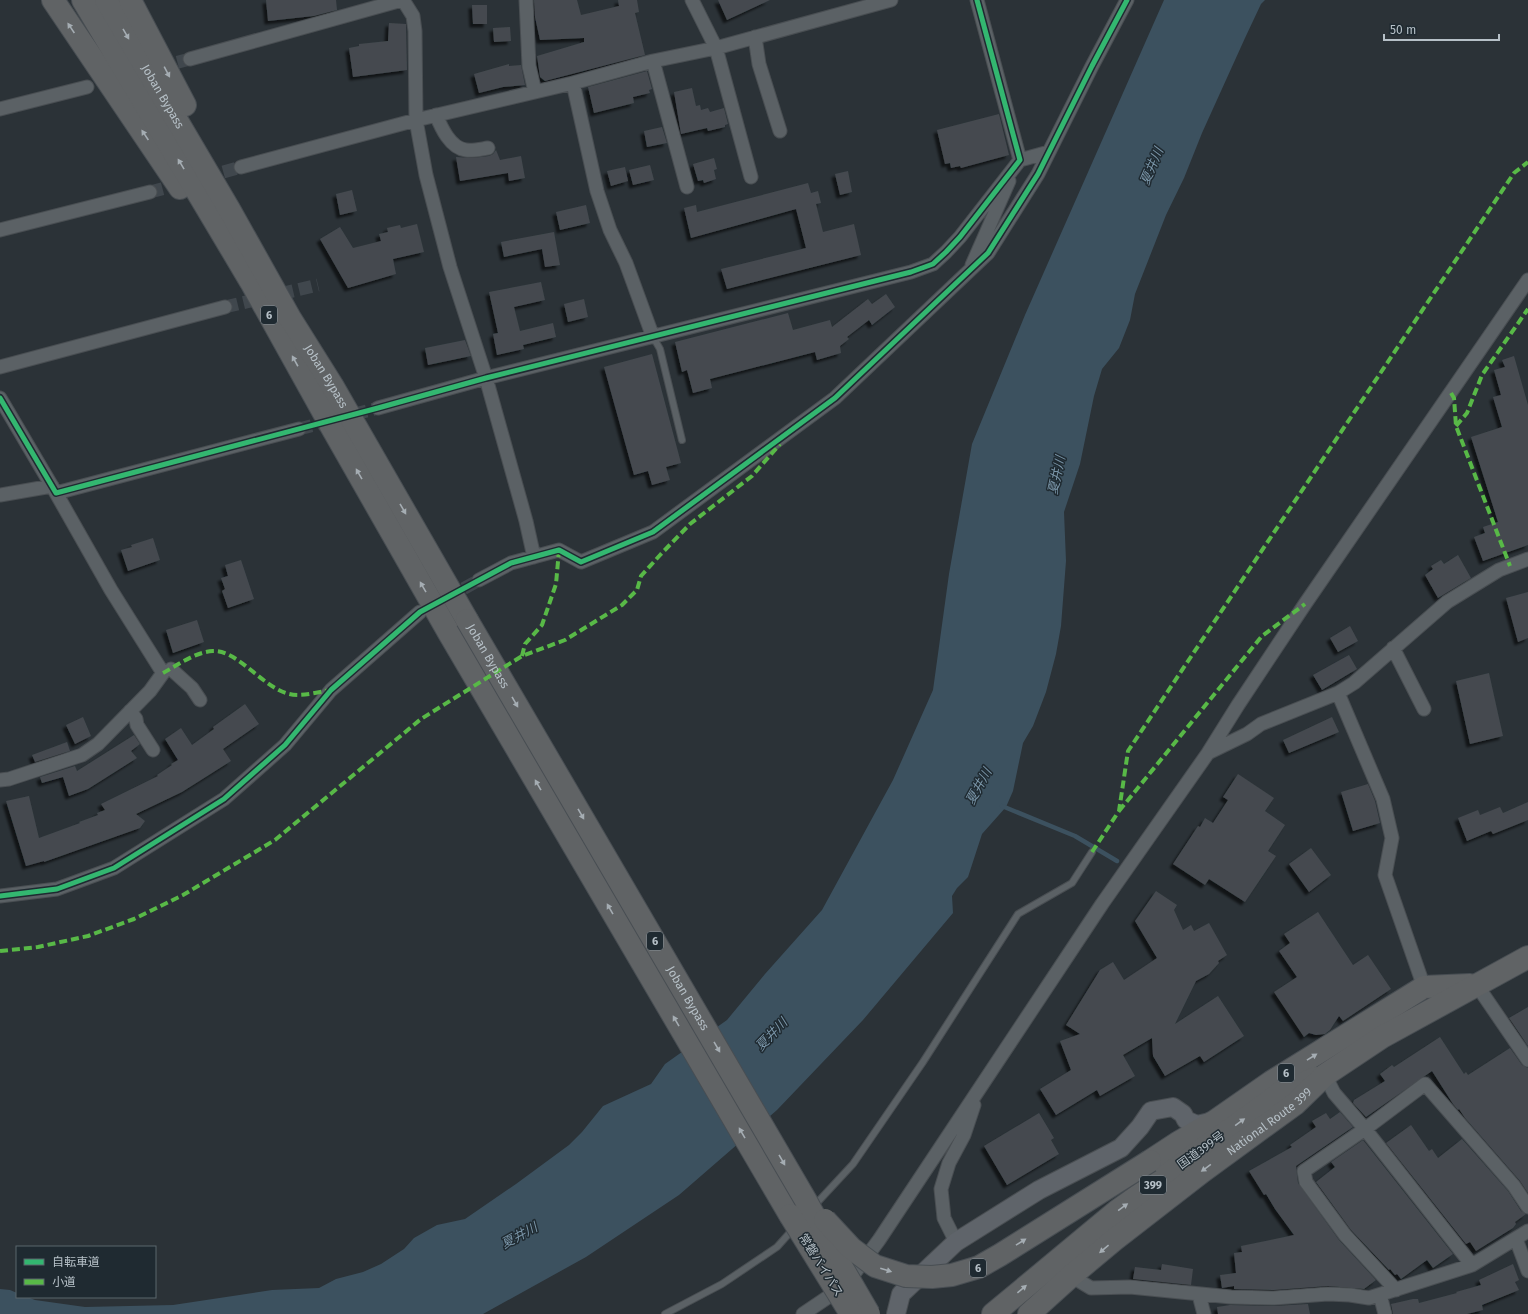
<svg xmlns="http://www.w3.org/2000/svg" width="1528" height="1314" viewBox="0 0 1528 1314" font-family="'Fira Sans','Noto Sans JP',sans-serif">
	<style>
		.water { fill: #3c515f }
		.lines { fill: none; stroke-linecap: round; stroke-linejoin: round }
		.stream { stroke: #3c515f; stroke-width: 4.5 }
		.building { fill: #444a4f; filter: url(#shadow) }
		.street-tunnel { stroke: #40474d; stroke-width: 13; stroke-dasharray: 13 6; stroke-linecap: butt }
		.lane-casing { stroke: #494e52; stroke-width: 8 }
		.street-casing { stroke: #494e52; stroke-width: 15 }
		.secondary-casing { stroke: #494e52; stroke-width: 20 }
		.highway-casing { stroke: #484e53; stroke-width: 24 }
		.lane { stroke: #5b6165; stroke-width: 6 }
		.street { stroke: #5b6165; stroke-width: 13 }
		.secondary { stroke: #5f646a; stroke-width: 18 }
		.highway { stroke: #606365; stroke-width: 22 }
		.highway-bridge-casing { stroke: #484e53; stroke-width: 24; stroke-linecap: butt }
		.highway-bridge { stroke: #606365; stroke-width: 22 }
		.quiet { stroke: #58b947; stroke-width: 4; stroke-dasharray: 8 4; stroke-linecap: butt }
		.cycleway-casing { stroke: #1f2a31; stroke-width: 8 }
		.cycleway { stroke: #33b770; stroke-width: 5 }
		.oneway { fill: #a5adb3 }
		.labels { text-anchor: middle; stroke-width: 3; stroke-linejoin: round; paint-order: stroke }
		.shield { fill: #1f2a31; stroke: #89939a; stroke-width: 1 }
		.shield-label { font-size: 11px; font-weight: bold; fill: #b6c0c7 }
		.street-label { font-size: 12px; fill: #b6c0c7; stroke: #1f2a31 }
		.water-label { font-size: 13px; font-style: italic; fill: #7a95a8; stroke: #1f2a31 }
	</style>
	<defs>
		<filter id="shadow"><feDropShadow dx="-3.5" dy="3.5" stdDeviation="1" flood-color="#0009"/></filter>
	</defs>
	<rect width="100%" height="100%" fill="#2b3237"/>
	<path class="water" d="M1164,0H1265L1261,4L1245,38L1202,133L1184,178L1166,215L1135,294L1130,320L1119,348L1102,369L1094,396L1080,464L1064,512L1066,561L1061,626L1056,654L1046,692L1033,726L1023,743L1013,791L1006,807L982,834L968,877L957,888L952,896L953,913L863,1020L777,1110L679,1195L586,1257L483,1314H0V1289L10,1290L17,1293V1297H27L35,1300L85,1307L173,1305L272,1290L319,1288L336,1279L363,1272L381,1264L404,1249L414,1238L437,1225L465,1219L516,1184L569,1145L582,1132L603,1106L651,1084L665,1064L727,1020L765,974L822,910L893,780L933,690L949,574L972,444L1025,315Z"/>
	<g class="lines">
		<path class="stream" d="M1002,806L1075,836L1117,861"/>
	</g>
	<path class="building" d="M266,0H336L337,10L314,16L268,21Z
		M534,0H577L581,15L619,6L618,0H637L639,12L635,13L645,55L545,81L540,77L537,56L584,42V38L540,40L535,17Z
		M718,0H770L727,20Z
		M472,5H487V24H473Z
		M389,23L406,24L407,70L353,77L349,48L359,46V44L388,41Z
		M510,27L511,41L494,42L493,28Z
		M509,64V66L521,65L525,85L503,87L479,93L474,74Z
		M647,71L652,89L649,90L650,93L633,97L634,103L594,113L588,87Z
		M692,88L696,106L700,105L701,110L708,108L710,112L724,108L728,124L725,125V127L708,131L707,128L681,134L674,92Z
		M999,114L1009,155L961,168L960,166L951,168L950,163L945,164L937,130Z
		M662,127L667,143L647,147L644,131Z
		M496,150L500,160L521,156L525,178L509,181L508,173L460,181L456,157L472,158L489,156L493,154Z
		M714,158L717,169L714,170L716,179L704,183L703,180L698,181L693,164Z
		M650,165L654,180L633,185L629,170Z
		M625,167L628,181L611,186L607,171Z
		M848,171L852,192L840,195L835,174Z
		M808,183L811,193L818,191L821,203L816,204L823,232L854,224L861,255L727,289L721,269L806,248L796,209L691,238L684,208L696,205L697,212Z
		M352,190L357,211L340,215L336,194Z
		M586,205L590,223L560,230L556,212Z
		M417,224L424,252L393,259L396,274L348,288L320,239L340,227L353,248L381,241L379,234L388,232L387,228L400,225L401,228Z
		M554,232L560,265L545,267L542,249L504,257L501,242Z
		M541,282L545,300L514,307L520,331L553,323L556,337L523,345L524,349L497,355L493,334L498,333L489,292Z
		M886,294L895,307L872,325L869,320L847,337L849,339L840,346L841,353L817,360L815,352L710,379L712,388L693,393L687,370L682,372L675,342L788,313L793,330L830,320L832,327L868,299L872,304Z
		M584,299L588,317L568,322L564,304Z
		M465,340L471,356L428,365L425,348Z
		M652,354L681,463L666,467L670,480L652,485L648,471L634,475L604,367Z
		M1514,356L1528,405V545L1483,561L1474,537L1485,533L1483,527L1498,522L1471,437L1502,427L1493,397L1501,395L1494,370L1505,367L1502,360Z
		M153,538L160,560L128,571L121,550L132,547L131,545Z
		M1458,555L1471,578L1438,598L1425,575L1433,569L1431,566L1441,560L1444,564Z
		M241,560L254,599L228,608L222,591L225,589L221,578L228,576L225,565Z
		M1528,592V638L1518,642L1506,598Z
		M197,620L204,642L173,653L166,630Z
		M1350,626L1358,641L1338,652L1330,638Z
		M1349,655L1357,669L1322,690L1313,675Z
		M1489,673L1503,736L1470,744L1456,681Z
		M245,704L259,724L223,749L231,761L182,792L136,814L145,821L140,828L44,862V861L26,866L6,801L29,796L39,838L80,823L79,822L98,815L97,813L105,810L101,804L158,776L157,775L172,765L171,764L178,760L165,739L181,728L192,745L214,729L213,727Z
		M83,717L91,736L75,744L66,725Z
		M1332,717L1339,732L1289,753L1283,740Z
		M134,735L140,744L131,751L137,758L88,789L69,796L63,777L42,783L40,777L75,766L77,771Z
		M67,742L70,751L35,762L32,755Z
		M1238,774L1274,798L1265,811L1285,825L1268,851L1276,856L1245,902L1209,879L1205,885L1173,864L1198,826L1200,827L1205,818L1213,823L1228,800L1223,797Z
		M1368,784L1375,801L1380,823L1353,831L1341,792Z
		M1528,802V820L1493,834L1491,831L1467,841L1458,818L1478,810L1480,815L1500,807L1503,813Z
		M1311,848L1331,875L1309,892L1289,864Z
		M1156,891L1177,905L1174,910L1183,930L1191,925L1194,931L1209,923L1227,955L1218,961L1219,963L1209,974L1196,981L1175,1024L1218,996L1244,1036L1204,1062L1200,1056L1165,1076L1153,1056L1152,1038L1123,1055L1135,1076L1100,1096L1097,1090L1056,1115L1040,1089L1071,1070L1060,1041L1080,1034L1066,1025L1100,970L1113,962L1124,980L1157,958L1135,921Z
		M1318,912L1353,965L1368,955L1391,989L1343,1021L1339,1016L1330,1030L1325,1034L1316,1035L1309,1033L1304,1037L1274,992L1297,977L1279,951L1290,943L1284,934Z
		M1528,1007V1046L1509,1018Z
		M1440,1037L1464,1074L1466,1072L1468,1075L1510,1048L1522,1065L1528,1068V1193L1520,1181L1465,1118L1459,1109L1458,1110L1453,1104L1432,1071L1366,1117L1353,1103L1354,1100L1385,1081L1380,1074L1392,1065L1394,1067Z
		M1340,1112L1353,1127L1296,1166L1298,1183L1339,1240L1376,1280L1364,1289L1328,1286L1274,1290L1234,1289V1286L1222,1288L1220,1275L1236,1273L1234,1253L1242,1252L1241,1246L1294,1235L1275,1209L1266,1194L1264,1195L1249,1171L1292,1147L1290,1145L1316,1127L1312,1121L1326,1113L1330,1119Z
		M1039,1113L1054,1138L1051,1140L1059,1154L1007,1185L984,1146Z
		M1411,1125L1429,1151L1432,1149L1438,1158L1462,1139L1508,1191L1521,1211L1526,1214L1515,1222L1516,1224L1513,1228L1476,1251L1470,1242L1466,1244L1386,1143Z
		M1363,1140L1453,1254L1433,1268L1427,1260L1401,1279L1397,1274L1395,1275L1390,1269L1389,1270L1351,1230L1316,1182L1335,1167L1331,1162Z
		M1162,1264L1193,1269L1191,1285L1133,1279L1135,1267L1161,1270Z
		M1513,1264L1519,1280L1515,1282L1519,1290L1482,1305L1483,1310L1467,1314H1393L1391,1304L1413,1299H1418L1419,1303L1457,1293L1456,1292L1481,1285L1479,1280Z
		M1308,1304L1310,1314H1218L1217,1307L1230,1305L1274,1306Z"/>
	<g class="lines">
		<path class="street-tunnel" d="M159,67L190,59
			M205,177L241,167
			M150,192L184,183
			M225,307L318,285
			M299,429L378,408
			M447,598L479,580"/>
		<defs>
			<path id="lane" d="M653,337L660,349L682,440
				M814,1206L853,1164L923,1062L1018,914L1072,883L1092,852
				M665,1314L722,1284L777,1247L794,1228"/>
			<path id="street" d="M403,0L413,16L415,31L416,120L426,175L450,267L486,378L526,521L534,557
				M526,0L529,66L535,92
				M755,37L759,64L780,131
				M190,59L402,0
				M653,61L687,187
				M573,83L597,191L610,230L626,263L653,337
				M0,109L87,87
				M436,115C441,127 450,148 466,150C473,151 481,149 488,148
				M1020,160L1049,152
				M241,167L416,120L573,83L653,61L716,48L692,0
				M751,177L716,48L891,0
				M0,230L150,192
				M972,265L1009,181
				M0,367L225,307
				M0,398L56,493L299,429
				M378,408L486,378L911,272L933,264L946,252L960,237L1020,160L977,0
				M0,495L52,486
				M479,580L511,563L559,550L581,562L653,532L835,398L988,253L1038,174L1092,66L1127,0
				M1393,648L1424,709
				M171,669L192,688L200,700
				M1338,693L1383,799L1392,838L1385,875L1424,987
				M130,711L136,719L137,725L153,750
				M1208,753L1247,734L1261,724L1338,693L1354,683L1447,602L1499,570L1528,559
				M0,780L9,779L82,755L98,744L150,691L163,673L111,590L56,493
				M0,896L57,889L114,868L224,799L285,745L331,690L420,612
				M1476,984L1528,1060
				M1325,1075L1334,1093L1365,1129L1472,1265
				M1516,1239L1528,1271
				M956,1242L944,1218L941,1189L949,1163L964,1135L974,1105
				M1071,1276L1091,1288L1130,1287L1231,1297L1274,1298L1328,1294L1350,1295L1369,1298L1472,1265L1528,1231
				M1396,1290L1345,1235L1306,1182L1304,1171L1365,1129L1425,1084L1514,1186L1528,1207
				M1199,1295L1204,1314
				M1380,1295L1385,1314
				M803,1314L840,1289L853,1275L879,1240L1102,904L1208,753L1238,705L1305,604L1528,280"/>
			<path id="secondary" d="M896,1314L901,1294L956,1242L1039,1190L1121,1148L1140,1127L1151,1111L1173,1107L1183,1114L1186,1120L1197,1125L1214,1121"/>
			<g id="highway">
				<path d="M53,0L180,188"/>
				<path d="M83,0L251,282L331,426L449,633L790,1215"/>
				<path id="s1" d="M106,0L229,209L290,318L332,385L467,620"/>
				<path d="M130,0L185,105"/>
				<path d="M1150,1161L1179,1142L1215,1121L1271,1082L1424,987L1470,985"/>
				<path d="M993,1314L1117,1211L1283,1091L1316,1078"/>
				<path id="s2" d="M1029,1314L1071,1276L1114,1240L1203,1171L1295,1104L1325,1075L1382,1037L1528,957"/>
			</g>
		</defs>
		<use href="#lane" class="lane-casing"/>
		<use href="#street" class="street-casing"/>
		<use href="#secondary" class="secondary-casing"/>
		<use href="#highway" class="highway-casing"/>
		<use href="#lane" class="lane"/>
		<use href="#street" class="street"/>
		<use href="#secondary" class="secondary"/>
		<use href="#highway" class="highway"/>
		<defs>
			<g id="highway-bridge">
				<path id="s3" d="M467,620L805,1199L840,1264L869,1314"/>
				<path d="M790,1215L851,1314"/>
				<path d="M825,1220L851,1248L875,1266L906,1276L932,1277L952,1275L979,1267L1000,1255L1150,1161"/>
			</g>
		</defs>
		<use href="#highway-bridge" class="highway-bridge-casing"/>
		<use href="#highway-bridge" class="highway-bridge"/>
		<path class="quiet" d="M1451,393L1454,398L1456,426L1510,566
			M1456,426L1467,413L1482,375L1528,309
			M522,656L525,644L542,625L556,584L559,550
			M163,673C178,665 195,652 213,651C237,650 261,685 286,693C300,698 317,692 331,690
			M1119,811L1262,636L1305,604
			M1092,852L1119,811L1128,751L1514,173L1528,162
			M0,951L38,947L88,936L134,919L183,895L275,840L421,719L522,656L565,640L622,605L637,590L641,576L661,554L690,524L752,476L780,444"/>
		<defs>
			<path id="cycleway" d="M0,398L56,493L378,408L486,378L911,272L933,264L946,252L960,237L1020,160L977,0
				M0,896L57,889L114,868L224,799L285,745L331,690L420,612L511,563L559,550L581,562L653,532L835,398L988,253L1038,174L1092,66L1127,0"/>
		</defs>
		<use href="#cycleway" class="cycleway-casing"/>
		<use href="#cycleway" class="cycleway"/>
	</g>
	<defs><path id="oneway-solid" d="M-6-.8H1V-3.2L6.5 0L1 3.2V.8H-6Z"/></defs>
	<g class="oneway">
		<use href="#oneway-solid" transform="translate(71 28) rotate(-124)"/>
		<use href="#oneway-solid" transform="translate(126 34) rotate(60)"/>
		<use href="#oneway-solid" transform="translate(167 72) rotate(62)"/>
		<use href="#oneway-solid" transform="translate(145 135) rotate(-124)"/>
		<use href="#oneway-solid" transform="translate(181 164) rotate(-121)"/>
		<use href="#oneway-solid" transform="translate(295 361) rotate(-119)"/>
		<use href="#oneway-solid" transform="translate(359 474) rotate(-120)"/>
		<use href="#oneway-solid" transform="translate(403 509) rotate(60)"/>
		<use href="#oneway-solid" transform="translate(423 587) rotate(-120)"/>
		<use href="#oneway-solid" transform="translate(515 702) rotate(60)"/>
		<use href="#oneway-solid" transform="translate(538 785) rotate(-120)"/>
		<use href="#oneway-solid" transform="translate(581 814) rotate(60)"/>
		<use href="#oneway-solid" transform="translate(610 909) rotate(-120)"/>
		<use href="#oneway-solid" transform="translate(676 1021) rotate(-120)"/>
		<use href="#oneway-solid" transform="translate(717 1047) rotate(60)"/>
		<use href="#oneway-solid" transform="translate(1312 1057) rotate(-32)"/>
		<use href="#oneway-solid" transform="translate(1240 1122) rotate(-36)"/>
		<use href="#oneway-solid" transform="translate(742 1133) rotate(-120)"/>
		<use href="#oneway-solid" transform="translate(782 1160) rotate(60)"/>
		<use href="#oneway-solid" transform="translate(1206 1168) rotate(144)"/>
		<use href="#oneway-solid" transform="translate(1123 1207) rotate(-36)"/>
		<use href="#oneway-solid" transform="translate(1021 1242) rotate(-32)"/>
		<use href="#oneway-solid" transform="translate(1104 1249) rotate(140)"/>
		<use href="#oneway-solid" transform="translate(886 1270) rotate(17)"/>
		<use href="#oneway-solid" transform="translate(1022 1289) rotate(-40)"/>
	</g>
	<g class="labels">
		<g class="shield">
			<rect x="261" y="306" width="16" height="18" rx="3"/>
			<rect x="647" y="932" width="16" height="18" rx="3"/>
			<rect x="1278" y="1064" width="16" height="18" rx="3"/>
			<rect x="1140" y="1176" width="26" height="18" rx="3"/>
			<rect x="970" y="1259" width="16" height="18" rx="3"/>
		</g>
		<g class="shield-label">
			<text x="269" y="319">6</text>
			<text x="655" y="945">6</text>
			<text x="1286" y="1077">6</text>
			<text x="1153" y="1189">399</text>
			<text x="978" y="1272">6</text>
		</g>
		<g class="street-label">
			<text dy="4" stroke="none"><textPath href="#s1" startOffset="112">Joban Bypass</textPath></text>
			<text dy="4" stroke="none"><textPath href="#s1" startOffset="436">Joban Bypass</textPath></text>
			<text dy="4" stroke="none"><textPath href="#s3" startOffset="42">Joban Bypass</textPath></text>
			<text dy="4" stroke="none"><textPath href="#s3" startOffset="438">Joban Bypass</textPath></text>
			<text dy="4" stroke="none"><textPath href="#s2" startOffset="308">National Route 399</textPath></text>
			<text transform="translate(1201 1150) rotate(-36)" y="4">国道399号</text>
			<text transform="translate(821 1265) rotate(58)" y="4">常磐バイパス</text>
		</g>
		<g class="water-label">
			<text transform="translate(1151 166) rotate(-67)" y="5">夏井川</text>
			<text transform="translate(1056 475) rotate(-78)" y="5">夏井川</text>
			<text transform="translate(978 786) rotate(-61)" y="5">夏井川</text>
			<text transform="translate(771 1034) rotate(-46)" y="5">夏井川</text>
			<text transform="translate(519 1235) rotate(-29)" y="5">夏井川</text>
		</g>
	</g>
	<rect x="16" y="1246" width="140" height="52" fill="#1f2a31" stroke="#5b666d"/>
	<rect x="24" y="1259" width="20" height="6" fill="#33b770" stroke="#5b666d"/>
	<text x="52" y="1266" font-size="12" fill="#b6c0c7">自転車道</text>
	<rect x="24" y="1279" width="20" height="6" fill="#58b947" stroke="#5b666d"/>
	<text x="52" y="1286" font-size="12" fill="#b6c0c7">小道</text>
	<path d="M1384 34v6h115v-6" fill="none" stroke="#b6c0c7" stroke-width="2"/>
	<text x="1390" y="34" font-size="12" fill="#b6c0c7" stroke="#1f2a31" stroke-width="3" paint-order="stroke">50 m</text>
</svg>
